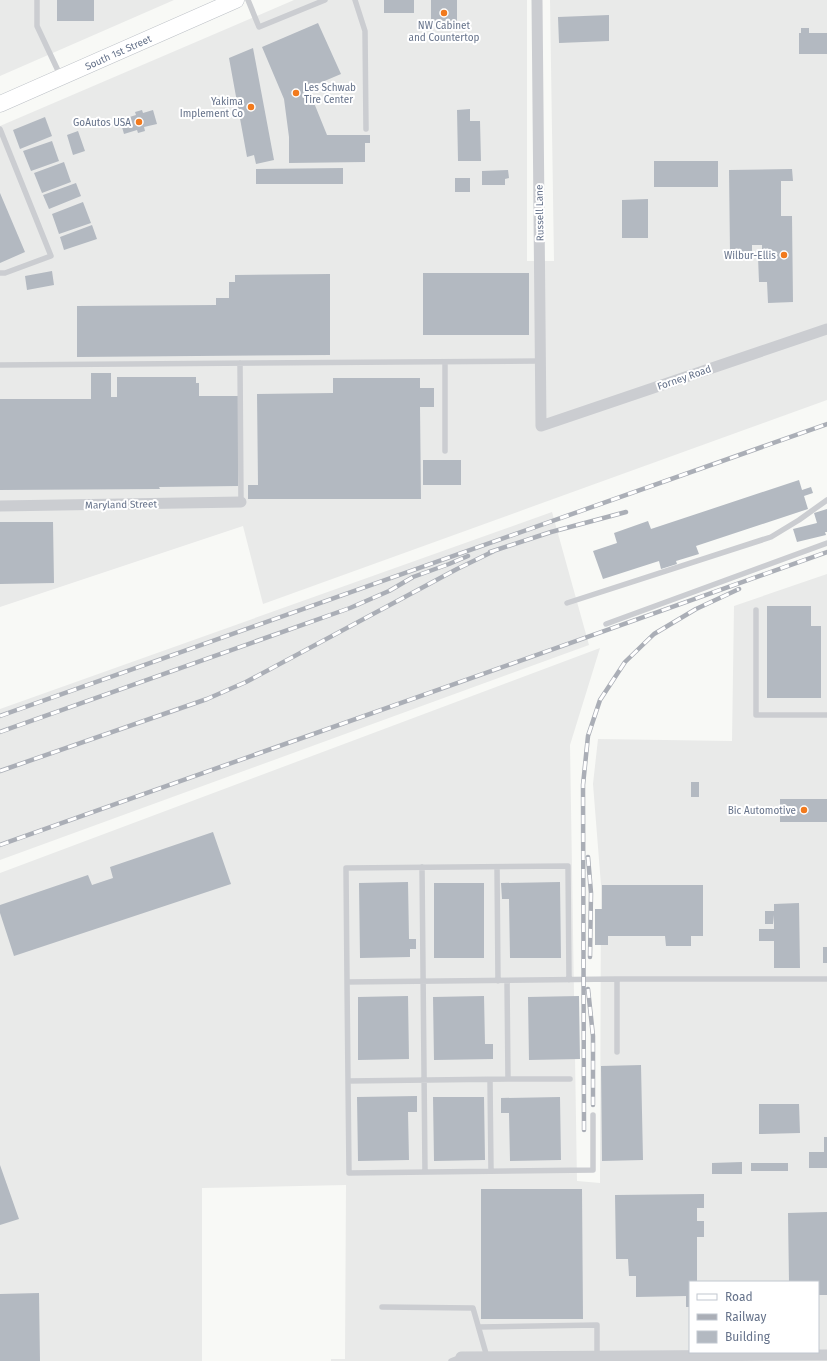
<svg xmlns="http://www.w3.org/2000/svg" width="827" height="1361" viewBox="0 0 827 1361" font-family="'Fira Sans',sans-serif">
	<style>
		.built { fill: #e9eae9; fill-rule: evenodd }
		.building { fill: #b3b9c1 }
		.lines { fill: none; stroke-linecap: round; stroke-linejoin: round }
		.secondary-casing { stroke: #bcc0c6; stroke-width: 17 }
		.service { stroke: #cbcdd1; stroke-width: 5.5 }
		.minor { stroke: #cbcdd1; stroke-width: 11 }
		.secondary { stroke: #fff; stroke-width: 16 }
		.rail-casing { stroke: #aaaeb6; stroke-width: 4.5 }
		.rail { stroke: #fff; stroke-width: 3; stroke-dasharray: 9; stroke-linecap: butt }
		.poi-dot { fill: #f27a1d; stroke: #fff; stroke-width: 1.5 }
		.labels { text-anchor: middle; stroke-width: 4; stroke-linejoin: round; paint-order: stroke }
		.poi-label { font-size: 10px; fill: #65728a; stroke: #fff; text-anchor: end }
		.street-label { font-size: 10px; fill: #65728a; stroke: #fff }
	</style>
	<rect width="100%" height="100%" fill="#f8f9f6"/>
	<path class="built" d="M0,0H174L0,76Z
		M294,0H527V261H554L550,0H827V400L263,604L243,526L0,607V126Z
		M552,512L589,645L0,860V709Z
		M827,574V1361H331V1359H345L346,1185L202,1188V1361H0V873L600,648L570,745L577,1181L600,1183L601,885L593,784L598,739L732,741L734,606ZM690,1282H818V1352H690Z"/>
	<path class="building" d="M57,0H94V21H57Z
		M384,0H414V13H384Z
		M431,0H457V25H431Z
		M609,15V41L559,43L558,17Z
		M318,23L341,74L308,88L327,135H370V143H365V162L289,163V137L284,99L262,47Z
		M801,28H809V33H827V54H799V33H801Z
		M253,48L274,160L256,164L254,155L247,157L229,58Z
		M470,109V121H480L481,161H458L457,110Z
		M142,110L143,113L153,110L157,124L144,127L145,131L138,133L137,130L124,134L120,120L136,115L135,112Z
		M45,117L52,136L20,149L13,130Z
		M78,131L85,151L73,155L67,135Z
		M52,141L59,161L31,171L23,151Z
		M654,161H718V187H654Z
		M64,162L71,182L42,193L34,173Z
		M343,168V184H256V169Z
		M792,169L793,181H781V216H792L793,302L768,303L767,282H759L758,257H766V251H762V245H752V253H730L729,170Z
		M508,170L509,178L505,179V185H482V171Z
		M455,178H470V192H455Z
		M76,183L81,196L49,209L43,195Z
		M0,193L25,252L0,263Z
		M648,199V238H622V200Z
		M83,202L91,223L59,234L52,214Z
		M92,225L97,239L64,250L60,237Z
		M52,271L54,285L27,290L25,276Z
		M423,273H529V335H423Z
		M330,274V355L77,357V306L216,305V298H229V282H235V275Z
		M91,373H111V397H117V377H196V383H199V396H238V486L159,487L160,489L0,490V399H91Z
		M333,378H420V388H434V407H420L421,499H248V485H258L257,394L333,393Z
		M423,460H461V485H423Z
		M799,480L802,490L811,487L813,493L804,496L808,509L696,546L699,554L676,561L677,564L661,569L659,561L603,579L593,551L617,543L614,533L648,521L651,529Z
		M827,509V532H825L826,535L797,542L793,529L817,523L814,513Z
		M0,522H53L54,583L0,584Z
		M767,606H811V626H821V698H767Z
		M691,782H699V797H691Z
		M780,799H827V822H780Z
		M213,832L231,884L14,956L0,913V905L88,875L92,885L113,878L110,867Z
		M408,882L409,939H416V949H410V957L360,958L359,883Z
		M560,882L561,958H510L509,899H502L501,883Z
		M434,883H484V958H434Z
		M602,885H703V936H691V946H666L665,936H608V945H595V909H602Z
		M799,903L800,968H774V941H759V929H774V915L773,924H765V911H774V904Z
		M823,947H827V963H823Z
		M408,996L409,1059L358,1060V997Z
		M484,996L485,1044H493V1059L434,1060L433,997Z
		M579,996L580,1059L529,1060L528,997Z
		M641,1065L643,1160L602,1161L601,1066Z
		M417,1096V1112H408L409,1160L358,1161L357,1097Z
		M433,1097H484L485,1160L434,1161Z
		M560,1097L561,1160L510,1161L509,1113H501V1098Z
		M759,1104H799L800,1133L759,1134Z
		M824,1137H827V1168H809V1152H824Z
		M742,1162V1174H712V1163Z
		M751,1163H788V1171H751Z
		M0,1165L19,1219L0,1225Z
		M481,1189H582L583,1319H481Z
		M704,1194V1208H697V1221H704V1237H697V1282H690V1307H686V1296L636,1297V1276H629L628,1259H616L615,1195Z
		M827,1212V1295H818V1282H789L788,1213Z
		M39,1293L40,1361H0V1294Z"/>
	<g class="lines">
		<defs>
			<path id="secondary" d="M0,104L236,0"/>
		</defs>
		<use href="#secondary" class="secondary-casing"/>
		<path class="service" d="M37,0V26L61,77
			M248,0L259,27L325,0
			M355,0L365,31L366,129
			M0,129L51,256L5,273H0
			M445,362V451
			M240,363L241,502
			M0,365L540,361
			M567,603L771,537L799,520L827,500
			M756,610V715H827
			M606,624L827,543
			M422,867L425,1172
			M497,867L498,981
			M569,980L568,866L346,868L347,982L617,979
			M507,981L508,1079H570
			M347,982L348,1081
			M617,1052V979H827
			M508,1079L348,1081L349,1173L593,1170V1115
			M490,1080L491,1171
			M382,1307L473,1308L487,1357
			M479,1327L597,1325V1356
			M451,1361L461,1357V1359"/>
		<path class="minor" d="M537,0L541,426L827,329
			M0,506L241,502
			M461,1357L827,1355"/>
		<use href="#secondary" class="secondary"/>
		<defs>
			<path id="rail" d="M490,552L551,532L626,512
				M0,716L827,424
				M0,732L350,608L389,591L413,577L449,564L468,556
				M0,771L207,699L246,682L457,569L494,551
				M0,845L827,552
				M588,857L591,893L590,957
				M588,989L593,1036V1105
				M584,1130L583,785L588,736L600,700L625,662L654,634L696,609L739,589"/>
		</defs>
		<use href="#rail" class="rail-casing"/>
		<use href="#rail" class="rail"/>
	</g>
	<g class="poi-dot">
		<circle cx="444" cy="13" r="4"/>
		<circle cx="296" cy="93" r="4"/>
		<circle cx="251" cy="107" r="4"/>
		<circle cx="139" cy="122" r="4"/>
		<circle cx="784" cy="255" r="4"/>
		<circle cx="804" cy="810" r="4"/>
	</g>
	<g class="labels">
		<g class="poi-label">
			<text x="444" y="29" text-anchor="middle">NW Cabinet<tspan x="444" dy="12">and Countertop</tspan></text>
			<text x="304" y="91" text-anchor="start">Les Schwab<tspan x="304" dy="12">Tire Center</tspan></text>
			<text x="243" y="105">Yakima<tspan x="243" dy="12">Implement Co</tspan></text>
			<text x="131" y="126">GoAutos USA</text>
			<text x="776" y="259">Wilbur-Ellis</text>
			<text x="796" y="814">Bic Automotive</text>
		</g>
		<g class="street-label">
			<text transform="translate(118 52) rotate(-24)" y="4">South 1st Street</text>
			<text transform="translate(539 213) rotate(-91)" y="4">Russell Lane</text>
			<text transform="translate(684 377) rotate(-19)" y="4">Forney Road</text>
			<text transform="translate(121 504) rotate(-1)" y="4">Maryland Street</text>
		</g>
	</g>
	<rect x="689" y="1281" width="130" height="72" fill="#ffffff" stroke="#c1c7d0"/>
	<rect x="697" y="1294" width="20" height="6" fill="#ffffff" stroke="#c1c7d0"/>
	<text x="725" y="1301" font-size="12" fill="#65728a">Road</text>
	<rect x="697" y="1314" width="20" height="6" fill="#aaaeb6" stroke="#c1c7d0"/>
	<text x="725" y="1321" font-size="12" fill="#65728a">Railway</text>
	<rect x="697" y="1331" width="20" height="12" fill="#b3b9c1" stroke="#c1c7d0"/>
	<text x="725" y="1341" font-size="12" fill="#65728a">Building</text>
</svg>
